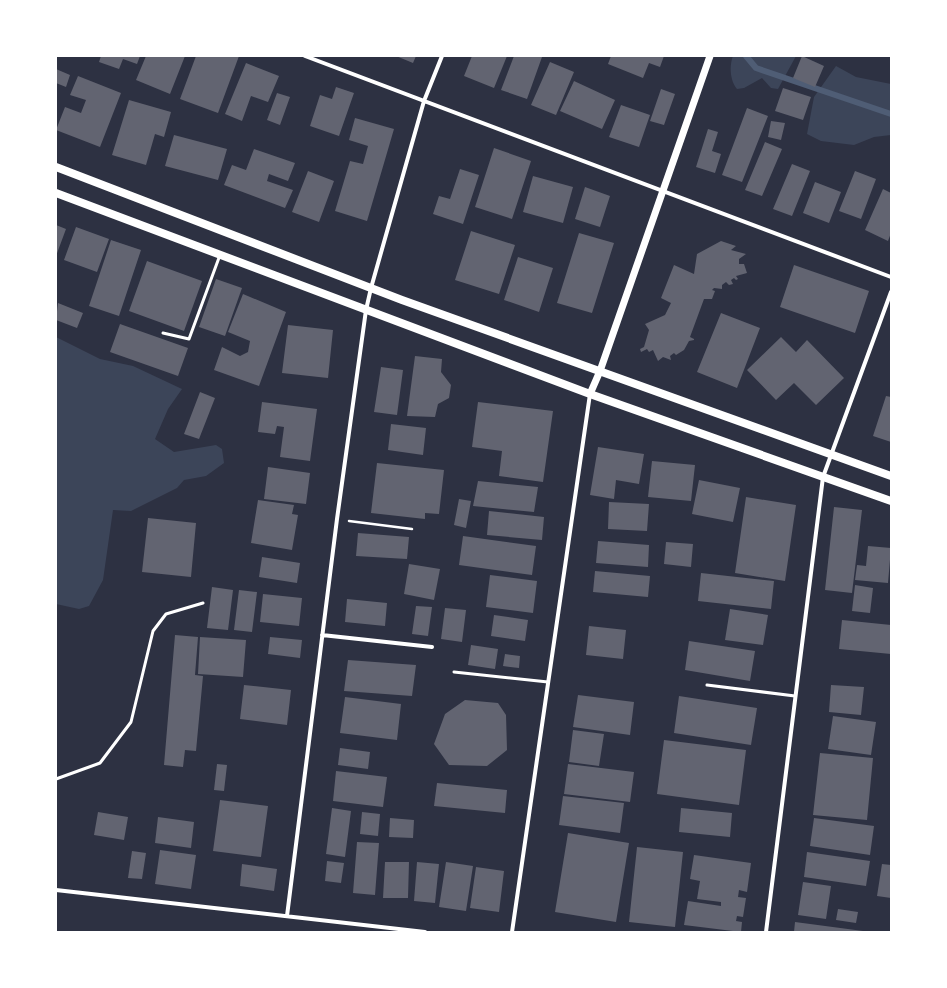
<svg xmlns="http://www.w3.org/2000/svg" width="947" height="988" viewBox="0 0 947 988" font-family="Karla,sans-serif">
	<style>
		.green { fill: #3c4559 }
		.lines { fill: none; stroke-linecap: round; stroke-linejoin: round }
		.stream { stroke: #4f5d75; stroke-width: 6 }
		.building { fill: #626471 }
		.path { stroke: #fff; stroke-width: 2.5 }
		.service { stroke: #fff; stroke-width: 3 }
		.minor { stroke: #fff; stroke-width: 4 }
		.tertiary { stroke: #fff; stroke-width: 7 }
		.secondary { stroke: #fff; stroke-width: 8 }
	</style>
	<rect width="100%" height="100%" fill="#2d3142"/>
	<path class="green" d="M733,56H796L778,89L771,88L762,78L744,88L737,89C730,81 729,66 733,56Z
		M836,66L856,77L891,84V135L874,137L854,145L821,141L807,134L814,97Z
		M56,337L100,359L133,366L182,389L168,409L155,439L174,452L216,445L222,449L224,463L206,476L184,480L177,488L131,511L113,510L103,580L89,606L79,609L56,604Z"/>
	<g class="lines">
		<path class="stream" d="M746,56L756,68L891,114"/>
	</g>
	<path class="building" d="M101,56H140L137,64L123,59L119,69L99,62Z
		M146,56H185L170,94L136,80Z
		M196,56H239L218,113L180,99Z
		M396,56H416L413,63Z
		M472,56H507L494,88L464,76Z
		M514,56L542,57L527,99L501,90Z
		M611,56H664L660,67L649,63L643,78L608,64Z
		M802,56L824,66L815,87L793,78Z
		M550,62L574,72L556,115L531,105Z
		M246,63L279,76L268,102L251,96L242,121L225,114Z
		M56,69L70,75L66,87L56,83Z
		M78,76L121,93L100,147L56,130L65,107L81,113L86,100L70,95Z
		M574,81L615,100L602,129L560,111Z
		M336,87L354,93L339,136L310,126L320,95L332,99Z
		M783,88L811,97L803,120L775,111Z
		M661,89L675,94L664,125L650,121Z
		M277,93L290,97L280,125L267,120Z
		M129,100L171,112L164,137L155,134L146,165L112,155Z
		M621,105L650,115L639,147L609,137Z
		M747,108L768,116L742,182L722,175Z
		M355,118L394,129L367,221L335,211L350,161L363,164L368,146L349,140Z
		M771,121L785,123L781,140L768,137Z
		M708,129L718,132L712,151L721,154L715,173L696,167Z
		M174,135L227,149L218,180L165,166Z
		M765,142L782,149L762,196L745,190Z
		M494,148L531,161L512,219L475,207Z
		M254,149L295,163L288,181L269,174L267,181L293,190L285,208L224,185L232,165L246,170Z
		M792,164L810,171L792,216L773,209Z
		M460,169L479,175L463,224L433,214L439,196L450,199Z
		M308,171L334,181L319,222L292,212Z
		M855,171L876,179L861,219L839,211Z
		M533,176L573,187L563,223L523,212Z
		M815,182L841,192L829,223L803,213Z
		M585,187L610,196L600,227L575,219Z
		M883,189L891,193V233L888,241L865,230Z
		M56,225L66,229L56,256Z
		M76,227L109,239L97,272L64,260Z
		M471,231L515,245L499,294L455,280Z
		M579,233L614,243L592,313L557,303Z
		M111,240L141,250L119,316L89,306Z
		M721,241L736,246L731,250L746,254L739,259V264H744L747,273L736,276L738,279L736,280L734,278L731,280L733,284L729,285L726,282L722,285V289L714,288L712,290L715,291L712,299H704L690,337L694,339V340L689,341L684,350L676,355L674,353L670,356L671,360L663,357L658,361L653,350L649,352L647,349L641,352L640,349L644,347L649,330L645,324L665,315L671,303L661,298L674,265L694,274L697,254Z
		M518,257L553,268L539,312L504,300Z
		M147,261L202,281L184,331L129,311Z
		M794,265L869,291L855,333L780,307Z
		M216,279L242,288L225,336L199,327Z
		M243,294L286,312L259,386L214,370L222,347L240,356L248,352L250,341L228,332Z
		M58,303L83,313L77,328L56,320Z
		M721,313L760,328L737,388L697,372Z
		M120,324L188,348L178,376L110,352Z
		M288,325L333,330L328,378L282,373Z
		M781,337L796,352L807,340L844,378L816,405L794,383L776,400L747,370Z
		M415,356L442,359L441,372L451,385L449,398L438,404L435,417L407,416Z
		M381,367L403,370L397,415L374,412Z
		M200,392L215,398L199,439L184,434Z
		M886,396L891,397V442L873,436Z
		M262,402L317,409L310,461L280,457L284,427L277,426L275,434L258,432Z
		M478,402L553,411L543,482L499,476L502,451L472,447Z
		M391,424L426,428L423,455L388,450Z
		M598,447L644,454L639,484L616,480L614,499L590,495Z
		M652,461L695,465L691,501L648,497Z
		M377,463L444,470L439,514L425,513V519L371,513Z
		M268,467L310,473L306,504L264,499Z
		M699,480L740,488L733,522L692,514Z
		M478,481L538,487L534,512L473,506Z
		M746,497L796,505L785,581L735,573Z
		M459,499L471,501L466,528L454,525Z
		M258,500L294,505L292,514L298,515L292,550L251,543Z
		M609,502L649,504L647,531L608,529Z
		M834,507L862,510L852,593L825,590Z
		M489,511L544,517L542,540L487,535Z
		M148,518L196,523L191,577L142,572Z
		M358,533L409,537L407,559L356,556Z
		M463,536L536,546L532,575L459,565Z
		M598,541L649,545L648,567L596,563Z
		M666,542L693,544L691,567L664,564Z
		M868,546L891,548L888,583L855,580L857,565L866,566Z
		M262,557L300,563L297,583L259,577Z
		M409,564L440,569L434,600L404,594Z
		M595,571L650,576L648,597L593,592Z
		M701,573L774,581L771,609L698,601Z
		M490,575L537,581L533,613L486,607Z
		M855,585L873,588L870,613L852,611Z
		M212,587L233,590L228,630L207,628Z
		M239,590L257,592L252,632L234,630Z
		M263,594L302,598L299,626L260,622Z
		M347,599L387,603L385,626L345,622Z
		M416,606L432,607L428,636L412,634Z
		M445,608L466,610L462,642L441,639Z
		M730,609L768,615L763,645L725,640Z
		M494,615L528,620L525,641L491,636Z
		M842,620L891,625V654L839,649Z
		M589,626L626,630L623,659L586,655Z
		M175,635L198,637L195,675L203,676L196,751L185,750L183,767L164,765Z
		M200,637L246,640L243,677L198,674Z
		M270,637L302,640L300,658L268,654Z
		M689,641L755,651L750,681L685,670Z
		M471,645L498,649L495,669L468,665Z
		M505,654L520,656L519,668L503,666Z
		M348,660L416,665L412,696L344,691Z
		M244,685L291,690L287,725L240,719Z
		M831,685L864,687L861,715L829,712Z
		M578,695L634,702L630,735L573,727Z
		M679,696L757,708L751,745L674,733Z
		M345,697L401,704L397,740L340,733Z
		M465,700L498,703L506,715L507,750L487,766L449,765L434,744L445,714Z
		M833,716L876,722L871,755L828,749Z
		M573,730L604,734L599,766L569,762Z
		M664,740L746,750L739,805L657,794Z
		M340,748L370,752L368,769L338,765Z
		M820,753L873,758L867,820L813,815Z
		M217,764L227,765L224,791L214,790Z
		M568,764L634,772L630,802L564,794Z
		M336,771L387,777L383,807L333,801Z
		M437,783L507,790L505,813L434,806Z
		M563,796L624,803L620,833L559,825Z
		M220,800L268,806L261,857L213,851Z
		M332,808L351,811L345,857L326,854Z
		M681,808L732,813L730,837L679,832Z
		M98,812L128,817L124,840L94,835Z
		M362,812L380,814L378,836L360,834Z
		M158,817L194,822L191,848L155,843Z
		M390,818L414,820L413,838L389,837Z
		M814,818L874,826L870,855L810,846Z
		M568,833L629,843L616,922L555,912Z
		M357,842L379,843L375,895L353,893Z
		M637,847L683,852L675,927L629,922Z
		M160,850L196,855L191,889L155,884Z
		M132,851L146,853L142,879L128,878Z
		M807,852L870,861L866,886L804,877Z
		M694,855L751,863L747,892L739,890L738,897L746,898L743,917L737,916L736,921L742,922L741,932L684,925L688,901L721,906V902L697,899L700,881L690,879Z
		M327,861L344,863L341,883L325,881Z
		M385,862H409L408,898H383Z
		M417,862L439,864L435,903L414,901Z
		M446,862L473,866L466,911L439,907Z
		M242,864L277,869L274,891L240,886Z
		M882,864L891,865V898L877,896Z
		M476,867L504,871L499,912L470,908Z
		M803,882L831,886L826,919L798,915Z
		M838,909L858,912L856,923L836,920Z
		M795,922L863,931V932H794Z"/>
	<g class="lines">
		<path class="path" d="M349,521L412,529"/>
		<path class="service" d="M163,333L189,339L220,255
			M454,672L548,682
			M707,685L795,696
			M56,779L100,763L131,722L153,631L166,614L203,603"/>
		<path class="minor" d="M305,56L891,277
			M322,635L432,647
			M56,890L425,932
			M287,916L337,519L366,310L371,288L424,101L442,56
			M512,932L590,394
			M766,932L823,477L891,292"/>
		<path class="tertiary" d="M590,394L600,371L710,56"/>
		<path class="secondary" d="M56,167L402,300L891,476
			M56,193L590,394L891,501"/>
	</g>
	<rect width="947" height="988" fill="none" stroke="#ffffff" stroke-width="114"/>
</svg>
